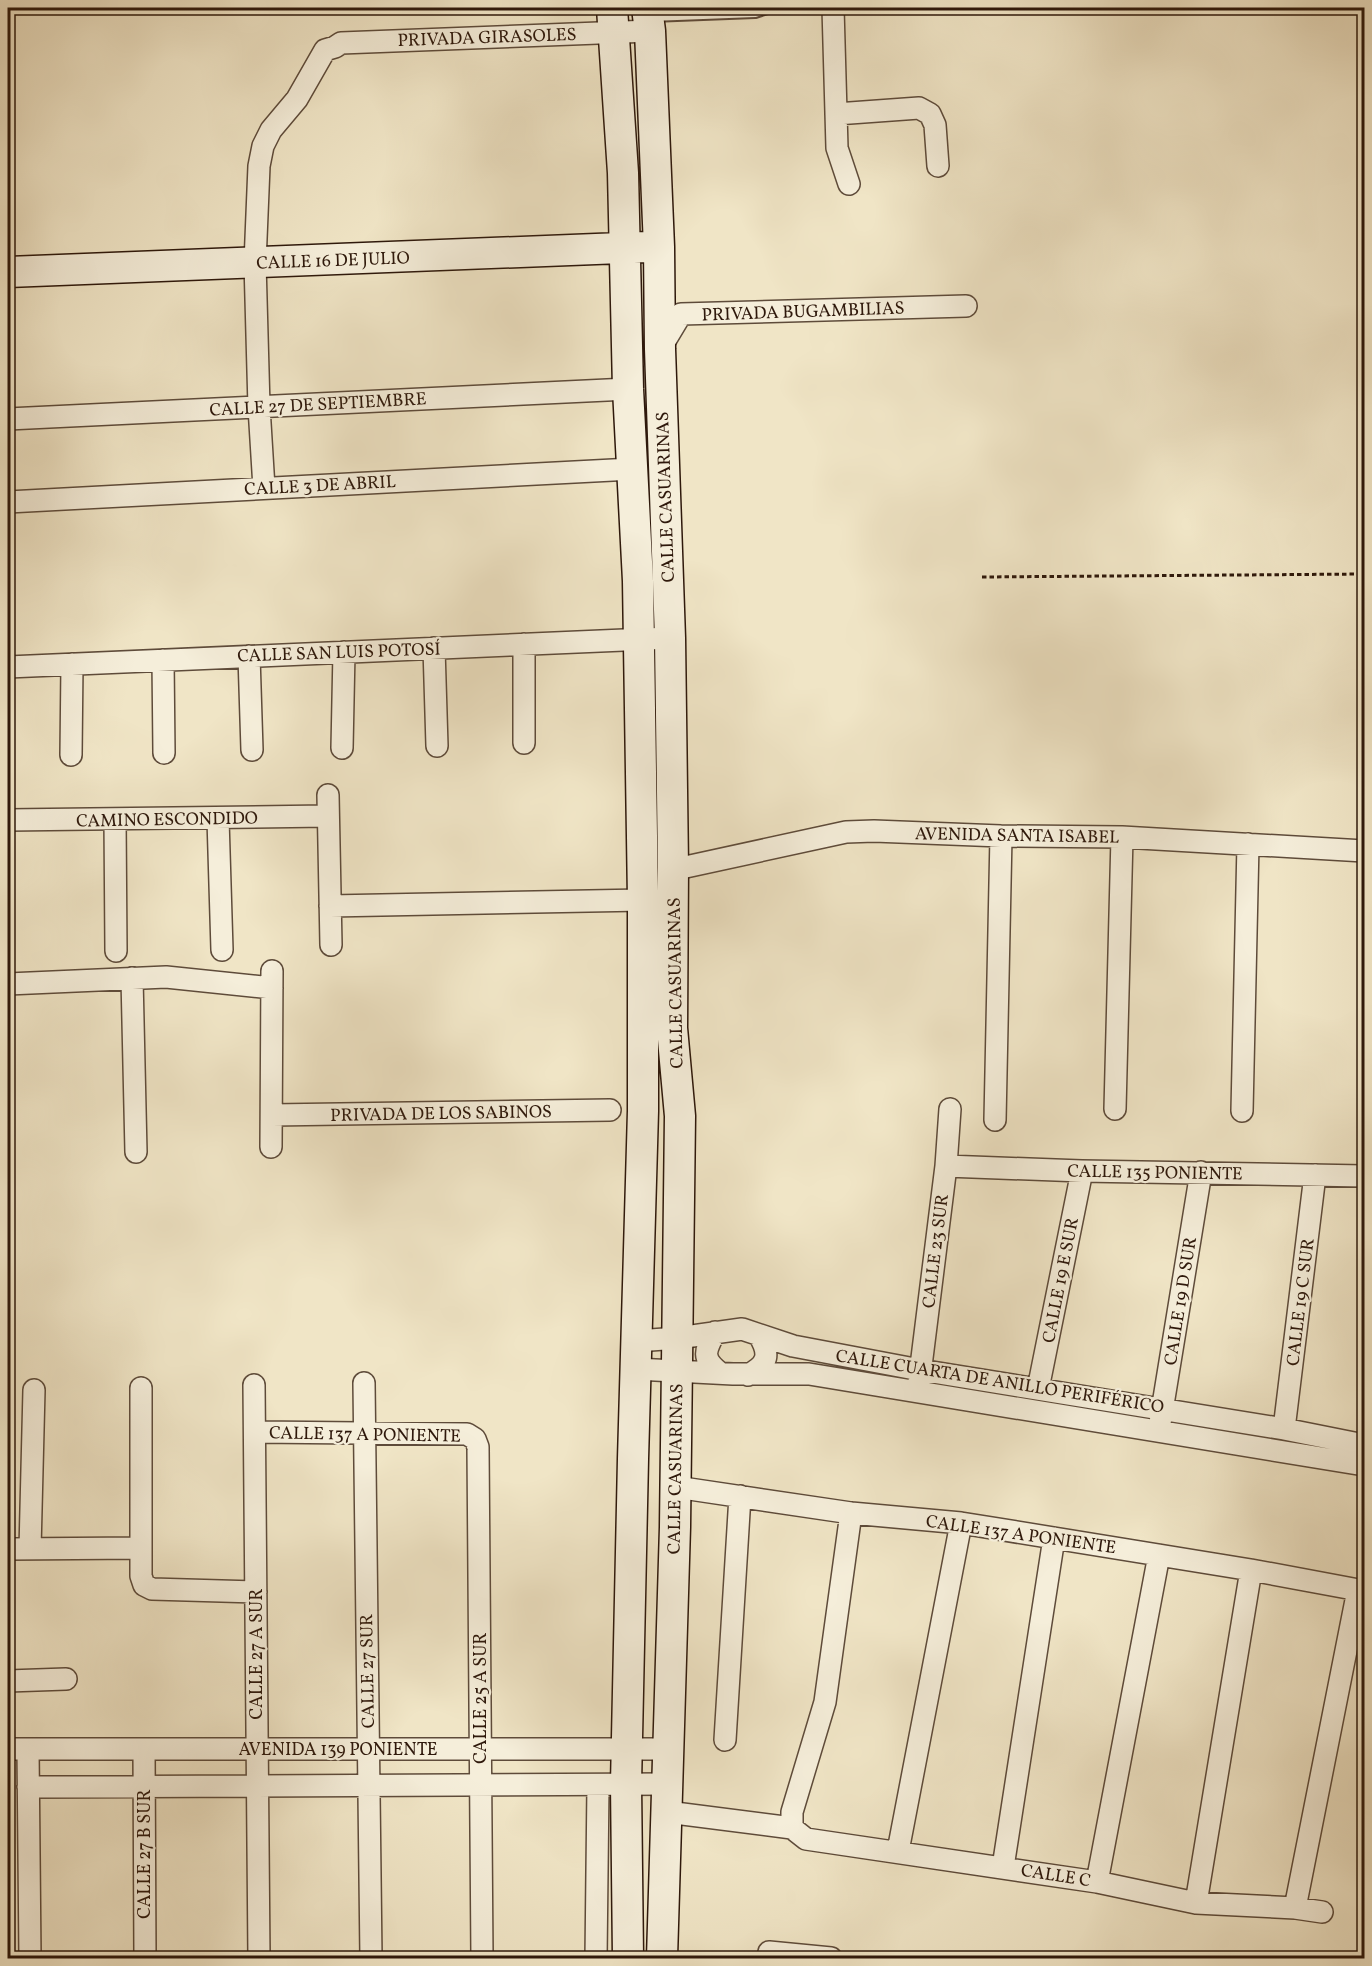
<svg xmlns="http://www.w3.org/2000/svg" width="1372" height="1966" viewBox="0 0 1372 1966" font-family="Vollkorn,serif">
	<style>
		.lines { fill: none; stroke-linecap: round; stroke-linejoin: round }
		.lane-casing { stroke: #5e4b3a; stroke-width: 14 }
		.street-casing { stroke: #5e4b3a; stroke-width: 24 }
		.secondary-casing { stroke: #2e180b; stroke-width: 33 }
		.path { stroke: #2e180b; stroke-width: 3; stroke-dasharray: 4.5 3; stroke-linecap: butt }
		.lane { stroke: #f5eeda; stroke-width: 10 }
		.street { stroke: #f5eeda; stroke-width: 21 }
		.secondary { stroke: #f5eeda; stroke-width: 30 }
		.labels { text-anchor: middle; stroke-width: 4.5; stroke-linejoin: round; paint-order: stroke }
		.street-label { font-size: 18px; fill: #2e180b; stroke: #f5eeda }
	</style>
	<rect width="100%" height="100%" fill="#f0e5c6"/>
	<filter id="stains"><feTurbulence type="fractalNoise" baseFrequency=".00333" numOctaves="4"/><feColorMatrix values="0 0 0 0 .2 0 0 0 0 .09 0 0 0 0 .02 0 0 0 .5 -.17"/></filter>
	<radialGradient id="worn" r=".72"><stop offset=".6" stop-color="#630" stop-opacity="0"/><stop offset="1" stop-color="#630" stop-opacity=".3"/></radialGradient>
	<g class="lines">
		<defs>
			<path id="lane" d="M651,16L755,12L767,8"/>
			<path id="street" d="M833,8L837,148L849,184
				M836,114L919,108L930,114L935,125L938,166
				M660,349L681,314L966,306
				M8,419L628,389
				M264,488L259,407L255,263L259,166L263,146L271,130L297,99L325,50L335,47L341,43L650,31
				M8,502L632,469
				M434,648L437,746
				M249,656L252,750
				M163,660L164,753
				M8,667L670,638
				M524,743V644
				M342,748L344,652
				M71,755L72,664
				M328,795L331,945
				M115,819L116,951
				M218,819L222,950
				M8,820L327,816
				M673,867L681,868L846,832L874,831L1001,836L1122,837L1364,851
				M330,906L643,900
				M132,978L136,1152
				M8,984L166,977L272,988
				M1115,1109L1122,837
				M1242,1111L1248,844
				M272,1115L610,1110
				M995,1120L1001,836
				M271,1147L272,971
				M946,1166L1082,1171L1364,1176
				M715,1332C705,1351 701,1358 720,1373
				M637,1341L678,1338L742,1329L793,1346L920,1370L1284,1429L1364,1445
				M636,1369L733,1374H809L1364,1465
				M748,1375C769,1364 770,1354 759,1335
				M919,1382L946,1166L950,1109
				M364,1383L371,1958
				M254,1385L259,1958
				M141,1388V1576L144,1585L152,1589L256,1592
				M1038,1389L1082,1171
				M1160,1423L1201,1172
				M1284,1429L1315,1175
				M255,1432L467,1434L475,1439L478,1447L482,1958
				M676,1487L851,1513L961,1523L1251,1570L1364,1591
				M8,1549L141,1548
				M30,1549L34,1390
				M8,1681L66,1679
				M725,1740L740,1496
				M8,1749H669
				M28,1749L30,1958
				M144,1749L145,1958
				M28,1787L668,1784
				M667,1812L792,1828L806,1839L1097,1882L1196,1903L1295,1908L1322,1912
				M792,1828V1812L825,1702L851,1513
				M898,1851L961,1523
				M1003,1867L1054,1538
				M1097,1882L1159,1555
				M1196,1903L1251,1570
				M1295,1908L1358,1590
				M769,1952L831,1958
				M596,1958L598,1785"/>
			<path id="secondary" d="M612,8L623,173L628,389L638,581L643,900V1111L633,1459L626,1784L628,1958
				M647,8L650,31L659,247L660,349L670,638L673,867L672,1028L680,1116L675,1527L662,1958
				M8,272L646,247"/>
		</defs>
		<use href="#lane" class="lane-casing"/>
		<use href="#street" class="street-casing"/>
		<use href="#secondary" class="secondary-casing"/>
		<path class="path" d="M982,577L1364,574"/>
		<use href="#lane" class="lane"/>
		<use href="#street" class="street"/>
		<use href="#secondary" class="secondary"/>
	</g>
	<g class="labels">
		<g class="street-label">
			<text transform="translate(487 37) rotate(-2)" y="6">PRIVADA GIRASOLES</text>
			<text transform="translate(333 260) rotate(-2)" y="6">CALLE 16 DE JULIO</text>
			<text transform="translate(803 311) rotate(-2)" y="6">PRIVADA BUGAMBILIAS</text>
			<text transform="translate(318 404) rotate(-3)" y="6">CALLE 27 DE SEPTIEMBRE</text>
			<text transform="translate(320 485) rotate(-3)" y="6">CALLE 3 DE ABRIL</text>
			<text transform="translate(665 497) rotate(-92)" y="6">CALLE CASUARINAS</text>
			<text transform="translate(339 652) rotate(-2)" y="6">CALLE SAN LUIS POTOSÍ</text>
			<text transform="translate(167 819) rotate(-1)" y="6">CAMINO ESCONDIDO</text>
			<text transform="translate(1017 835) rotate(1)" y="6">AVENIDA SANTA ISABEL</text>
			<text transform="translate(675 983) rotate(-91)" y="6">CALLE CASUARINAS</text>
			<text transform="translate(441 1113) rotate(-1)" y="6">PRIVADA DE LOS SABINOS</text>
			<text transform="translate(1155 1172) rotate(1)" y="6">CALLE 135 PONIENTE</text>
			<text transform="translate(935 1251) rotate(-83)" y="6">CALLE 23 SUR</text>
			<text transform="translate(1060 1280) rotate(-79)" y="6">CALLE 19 E SUR</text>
			<text transform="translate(1180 1301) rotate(-81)" y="6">CALLE 19 D SUR</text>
			<text transform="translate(1300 1302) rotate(-83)" y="6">CALLE 19 C SUR</text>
			<text transform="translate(1000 1381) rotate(9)" y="6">CALLE CUARTA DE ANILLO PERIFÉRICO</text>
			<text transform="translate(365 1434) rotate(1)" y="6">CALLE 137 A PONIENTE</text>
			<text transform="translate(675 1469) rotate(-89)" y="6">CALLE CASUARINAS</text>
			<text transform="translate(1021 1534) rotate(8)" y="6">CALLE 137 A PONIENTE</text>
			<text transform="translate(256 1654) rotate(-90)" y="6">CALLE 27 A SUR</text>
			<text transform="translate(367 1671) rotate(-91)" y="6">CALLE 27 SUR</text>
			<text transform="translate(480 1698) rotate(-90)" y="6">CALLE 25 A SUR</text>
			<text x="338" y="1755">AVENIDA 139 PONIENTE</text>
			<text transform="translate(144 1854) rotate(-90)" y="6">CALLE 27 B SUR</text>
			<text transform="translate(1056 1875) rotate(9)" y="6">CALLE C</text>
		</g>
	</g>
	<rect width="1372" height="1966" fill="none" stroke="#f0e5c6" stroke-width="30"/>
	<rect x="9" y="9" width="1354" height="1948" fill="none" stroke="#2e180b" stroke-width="3"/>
	<rect x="15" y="15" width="1342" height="1936" fill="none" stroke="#2e180b" stroke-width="1.5"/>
	<rect width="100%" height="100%" filter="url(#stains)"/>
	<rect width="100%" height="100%" fill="url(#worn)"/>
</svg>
